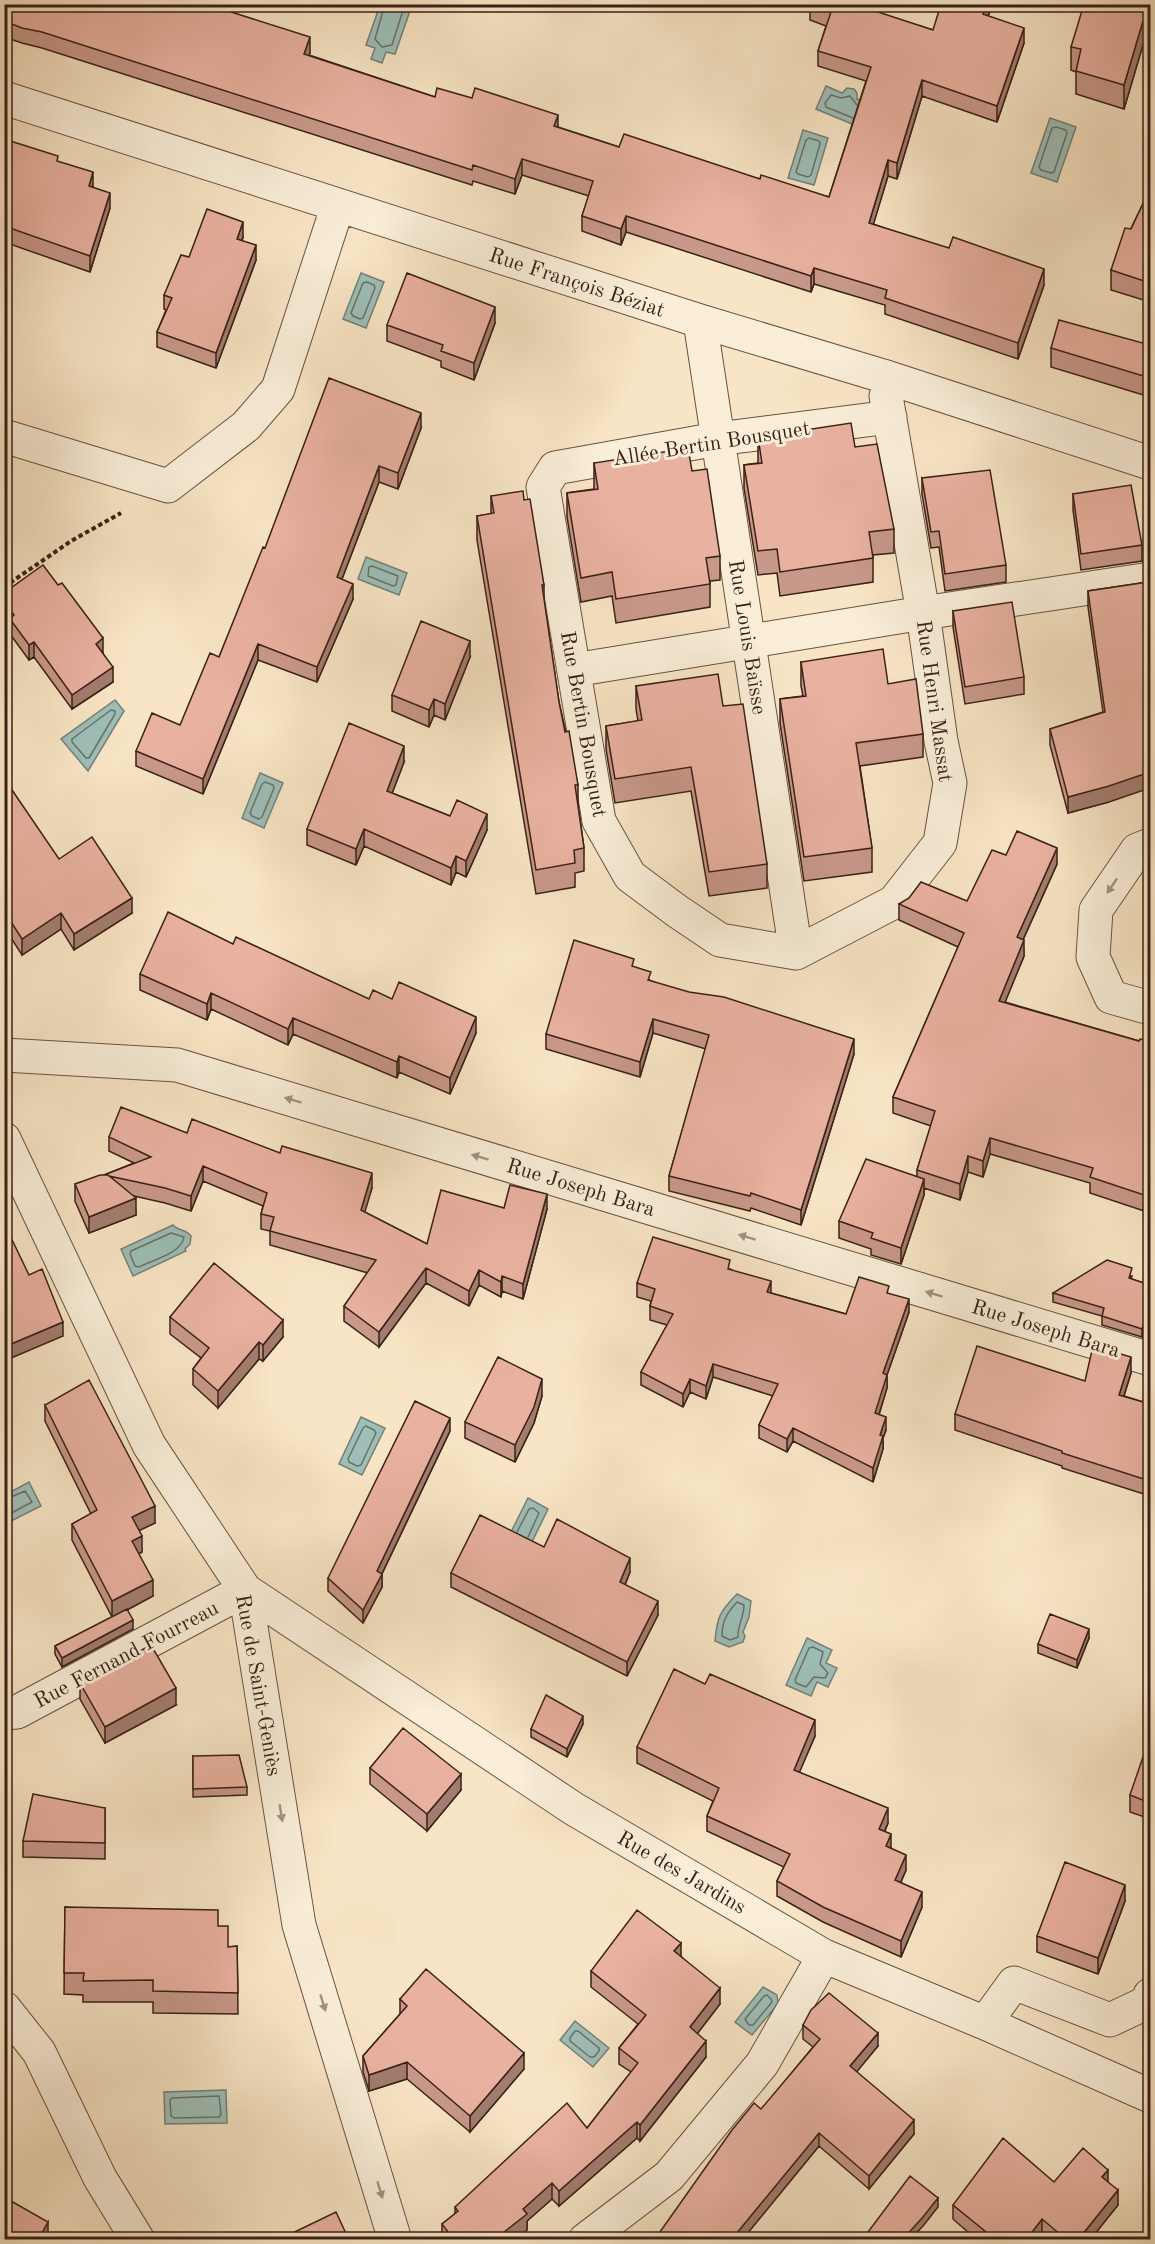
<svg xmlns="http://www.w3.org/2000/svg" width="1155" height="2244" viewBox="0 0 1155 2244" font-family="'Old Standard TT',serif">
	<style>
		.water { fill: #9dbfb8; stroke: #758077; stroke-width: 1.5 }
		.lines { fill: none; stroke-linecap: round; stroke-linejoin: round }
		.shore { stroke: #6b7067; stroke-width: 1.5 }
		.street-casing { stroke: #695242; stroke-width: 35 }
		.path { stroke: #392116; stroke-width: 4; stroke-dasharray: 4.5 3; stroke-linecap: butt }
		.street { stroke: #faeed9; stroke-width: 33 }
		.wall { fill: #c8988a; stroke: #392116; stroke-width: 1.5 }
		.shaded-wall { fill: #a37c70; stroke: #392116; stroke-width: 1.5 }
		.building { fill: #e9b1a0; stroke: #392116; stroke-width: 1.5 }
		.oneway { fill: #a39281 }
		.labels { text-anchor: middle; stroke-width: 6; stroke-linejoin: round; paint-order: stroke }
		.street-label { font-size: 21px; fill: #392116; stroke: #faeed9 }
	</style>
	<rect width="100%" height="100%" fill="#f8e5c5"/>
	<filter id="stains"><feTurbulence type="fractalNoise" baseFrequency=".00333" numOctaves="4"/><feColorMatrix values="0 0 0 0 .2 0 0 0 0 .09 0 0 0 0 .02 0 0 0 .5 -.17"/></filter>
	<radialGradient id="worn" r=".72"><stop offset=".6" stop-color="#630" stop-opacity="0"/><stop offset="1" stop-color="#630" stop-opacity=".3"/></radialGradient>
	<path class="water" d="M380,5H412L395,54L386,52L382,63L371,59L375,48L366,45Z
		M826,86L842,93L847,88L854,89L857,93V99L874,106L864,129L816,109Z
		M1050,118L1076,127L1057,182L1031,173Z
		M803,130L828,138L814,185L788,178Z
		M361,273L384,282L366,328L343,319Z
		M366,557L407,573L399,595L358,579Z
		M115,700L124,711L88,771L61,739Z
		M260,773L283,783L264,828L242,818Z
		M173,1225C178,1231 186,1229 191,1236L190,1244L185,1249L186,1251L133,1276L121,1249Z
		M361,1417L385,1428L362,1475L339,1464Z
		M29,1482L41,1506L5,1524V1495Z
		M528,1498L548,1509L529,1548L508,1538Z
		M737,1594L751,1601L749,1617L743,1632L745,1636L743,1642L729,1647L715,1641C717,1617 720,1611 737,1594Z
		M807,1638L832,1650L826,1663L837,1668L828,1687L817,1682L811,1696L786,1685Z
		M763,1987L777,1995L778,2004L752,2035L735,2022Z
		M575,2021L609,2048L593,2067L560,2040Z
		M226,2090L227,2123L165,2124L164,2092Z"/>
	<g class="lines">
		<path class="shore" d="M385,4L375,39L382,47L392,45L405,4
			M853,118L826,107L825,103L831,95L841,98L850,96L857,105
			M1056,127L1066,130L1067,133L1054,172L1051,173L1041,170L1039,167L1052,128Z
			M809,138L819,141L820,144L811,175L808,177L798,174L796,172L806,140Z
			M367,282L374,285L375,288L363,318L360,319L353,316L351,313L363,283Z
			M372,566L398,576L396,585L393,586L368,576L369,567Z
			M111,710L115,711V714L89,758H86L72,742V739Z
			M265,782L273,785L274,788L262,817L259,819L252,816L250,813L262,784Z
			M171,1233L184,1237C182,1253 153,1260 139,1267L135,1266L130,1254L131,1251Z
			M366,1426L374,1430L376,1433L361,1465L357,1466L349,1462L348,1459L363,1428Z
			M4,1500L25,1491L32,1502L4,1517
			M517,1532L529,1509L533,1508L539,1513L528,1537
			M737,1602L744,1605C744,1617 737,1627 738,1637L730,1640L722,1636C722,1621 727,1613 737,1602Z
			M813,1647L823,1652L820,1664L828,1673L825,1678L814,1677L806,1687L796,1683L795,1680L809,1648Z
			M767,1995L771,1999L772,2002L753,2025H749L745,2019L764,1996Z
			M575,2031H578L599,2048V2051L594,2057H590L570,2041V2038Z
			M219,2096L221,2114L219,2117L174,2118L171,2116L170,2100L172,2098Z"/>
		<defs>
			<path id="street" d="M4,98L700,321L883,376L1150,463
				M700,321L796,953
				M7,437L168,486L246,426L278,389L338,205
				M574,670L923,613L1150,579
				M1150,845L1137,850L1096,910L1093,957L1111,997L1150,1008
				M796,953L720,940L677,911L630,876L599,821L543,487L555,468L717,439L890,417
				M796,953L894,902L940,843L950,783L941,741L923,613L886,396
				M4,1055L177,1065L1150,1359
				M4,1139L149,1445L245,1590L299,1925L395,2240
				M245,1590L574,1809L824,1956L985,2023L1150,2096
				M4,1713L17,1712L245,1590
				M4,2008L39,2052L100,2178L138,2240
				M985,2023L1014,1983L1110,2020L1148,2002L1150,1995
				M585,2240L669,2176L762,2064L824,1956"/>
		</defs>
		<use href="#street" class="street-casing"/>
		<path class="path" d="M4,587L71,541L121,513"/>
		<use href="#street" class="street"/>
	</g>
	<path class="wall" d="M4,4H235L233,12L310,53L309,55L435,97L558,127L619,147L760,179L829,197L866,81L818,66V51L826,26L810,20V4H878L876,12L933,30L990,4V11L988,16L1024,43L997,122L922,96L897,179L888,176L873,224L1044,285L1018,359L885,314V305L814,284L811,292L626,232L621,245L582,231V216L589,196L522,175L515,194L473,181L472,185L42,48L22,43L4,37Z
		M1150,4V21L1124,109L1076,94V72L1071,70V47Z
		M4,139L58,162L93,187L110,208L90,272L4,242Z
		M1150,189V302L1111,290V270Z
		M243,237L242,241L256,260L216,368L157,347V332L166,310L164,309V295L189,257Z
		M495,323L474,380L441,367V361L387,341V325Z
		M1150,345V397L1051,367V348Z
		M421,428L398,489L379,482L342,579L353,599L317,682L258,660L203,794L136,766V751L180,725L219,657L265,548Z
		M758,437L855,447L894,529V553L873,555V582L780,596L777,573L758,575L744,488V465L758,463Z
		M594,463L692,471L720,556V580L710,581V607L616,623L612,596L581,602L567,517V493L594,489Z
		M922,478L1006,565V582L945,591L939,547L931,548L922,494Z
		M1073,494L1142,545V561L1081,570L1073,510Z
		M491,496L524,500L544,585V600L559,702L578,785V804L584,848V871L575,873V887L536,894L477,540V516L491,514Z
		M1148,582L1109,802L1068,813L1050,745V729L1103,712L1088,607V591Z
		M4,593L103,653L113,682L72,709L34,657L29,660L10,634V625L4,617Z
		M953,611L1024,677V694L965,704L953,627Z
		M470,657L445,720L434,715L429,727L392,711V695Z
		M801,662L888,684L923,734V757L860,766L872,848V872L804,881L780,723V699L803,696L801,686Z
		M636,686L723,706L767,864V888L709,896L691,791L615,803L606,749V726L638,721L636,709Z
		M404,762L392,793L450,816L487,830L466,877L456,872L451,885L364,846L356,865L307,845V829Z
		M4,791L59,859L132,913L74,950L61,929L22,955L4,927Z
		M1006,855L1057,864L1023,940L1024,956L1005,1002L1139,1041H1150V1213L1090,1193V1183L990,1154L983,1177L968,1172L960,1200L924,1188V1195L901,1264L871,1255V1249L839,1238V1221L917,1176V1170L931,1126L893,1113V1097L958,947L899,920V904L967,901Z
		M1150,878V911L1147,891V879Z
		M233,944L369,999H392L476,1033L450,1094L399,1072L397,1078L293,1034L288,1045L211,1009L207,1020L140,990V974Z
		M634,967L651,981L854,1054L801,1225L751,1208L750,1211L669,1191V1176L706,1049L653,1033L640,1077L546,1049V1034Z
		M187,1133L372,1188L364,1212L427,1244L504,1208L547,1209L523,1299L502,1291L501,1297L479,1285L469,1306L426,1283L379,1347L344,1321V1306L368,1273L270,1245V1231L261,1229V1214L263,1206L203,1181L191,1211L165,1203L134,1196L136,1215L89,1233L75,1201V1184L104,1175L134,1163L109,1151V1137Z
		M730,1269L771,1293L846,1314L889,1294L909,1312L887,1375V1388L879,1415L886,1430L883,1438V1449L873,1482L793,1441L787,1452L759,1438V1425L773,1396L713,1377L706,1399L690,1392L683,1407L641,1385V1372L667,1325L650,1320V1306L651,1301L637,1297V1283Z
		M1132,1276L1131,1279L1150,1285L1142,1337L1102,1325V1316L1053,1302V1293Z
		M170,1317L283,1337L263,1361L259,1359L218,1408L193,1385V1369L201,1358L170,1334Z
		M1131,1373L1124,1396L1150,1404V1496L1062,1468V1466L955,1430V1414L1085,1381Z
		M542,1396L534,1423L515,1462L465,1438V1422Z
		M45,1405L155,1523L139,1530L142,1552L139,1554L153,1596L127,1610L133,1629L62,1667L55,1654V1646L112,1617L72,1540V1524L91,1514L45,1421Z
		M450,1431L382,1574V1587L363,1623L328,1591V1578Z
		M544,1547L630,1572L625,1585L658,1615L627,1676L451,1587V1573Z
		M1089,1638L1077,1668L1038,1653V1644Z
		M80,1683L176,1705L105,1743L80,1699Z
		M583,1724L567,1757L531,1737V1729Z
		M815,1736L799,1772L888,1823L885,1831L891,1848L906,1870L901,1882L922,1907L901,1957L823,1922L777,1896V1881L784,1867L707,1831V1816L713,1801L637,1763V1747Z
		M1150,1750V1819L1130,1812V1795Z
		M193,1756L247,1787V1795L193,1797Z
		M370,1768L461,1790L427,1831L370,1784Z
		M105,1808V1859L23,1857V1841Z
		M1125,1901L1098,1974L1037,1952V1936Z
		M65,1907L218,1926L228,1947L237,1946L238,2014L153,2013V2002H83V1995L64,1994Z
		M681,1956L720,2004L697,2034L706,2057L640,2141L637,2138L559,2206L552,2199L527,2221V2230L514,2240H442V2224L455,2214V2207L587,2128L631,2072L619,2064V2048L638,2024L591,1987V1971Z
		M400,1999L524,2069L470,2132L407,2079L369,2091L363,2072V2056L400,2014Z
		M803,2025L878,2046L856,2072L914,2134L869,2189L819,2146L742,2240H655L813,2047L803,2039Z
		M1054,2182H1108L1118,2205L1090,2240H1049L1042,2234L1038,2240H977L953,2219V2205Z"/>
	<path class="shaded-wall" d="M230,4H235V6L228,26V11Z
		M873,4H878L872,26V10Z
		M987,4H990V11L983,30V14Z
		M1148,4H1150V21L1124,109V85Z
		M1024,28V43L997,122V106Z
		M310,37V53L304,70V54Z
		M922,80V96L897,179V163Z
		M558,115V131L554,126Z
		M522,159V175L515,194V179Z
		M888,160V176L869,239V223Z
		M93,172V188L89,186Z
		M110,193V208L90,272V256Z
		M626,216V232L621,245V229Z
		M243,222V237L237,254V239Z
		M256,245V260L216,368V353Z
		M814,268V284L811,292V276Z
		M1044,269V285L1018,359V343Z
		M495,307V323L474,380V363Z
		M421,413V428L398,489V473Z
		M379,466V482L337,592V577Z
		M353,584V599L317,682V667Z
		M103,638V653L96,659V644Z
		M470,641V657L445,720V704Z
		M34,642V657L29,660V645Z
		M258,644V660L203,794V779Z
		M113,667V682L72,709V695Z
		M434,699V715L429,727V710Z
		M404,746V762L387,807V791Z
		M1150,772V788L1109,802L1068,813V797Z
		M487,814V830L466,877V861Z
		M364,829V846L356,865V849Z
		M1057,848V864L1017,953V937Z
		M456,856V872L451,885V868Z
		M132,898V913L74,950V934Z
		M61,913V929L22,955V939Z
		M1024,940V956L999,1017V1001Z
		M211,993V1009L207,1020V1004Z
		M476,1017V1033L450,1094V1078Z
		M293,1018V1034L288,1045V1029Z
		M653,1019V1033L640,1077V1062Z
		M854,1039V1054L801,1225V1210Z
		M399,1056V1072L397,1078V1062Z
		M990,1138V1154L983,1177V1161Z
		M968,1156V1172L960,1200V1184Z
		M203,1166V1181L191,1211V1196Z
		M372,1173V1188L361,1225V1210Z
		M924,1179V1195L901,1264V1248Z
		M547,1194V1209L523,1299V1284Z
		M136,1198V1215L89,1233V1217Z
		M426,1268V1283L379,1347V1332Z
		M479,1270V1285L469,1306V1291Z
		M502,1276V1291L501,1297V1282Z
		M771,1281V1295L767,1292Z
		M909,1299V1312L887,1375V1388L875,1427V1413L883,1373Z
		M1150,1304V1312L1142,1337V1329Z
		M283,1320V1337L263,1361V1345Z
		M63,1322V1336L4,1361V1347Z
		M259,1342V1359L218,1408V1391Z
		M1131,1357V1373L1119,1411V1395Z
		M713,1364V1377L706,1399V1386Z
		M542,1379V1396L534,1423L515,1462V1445Z
		M690,1379V1392L683,1407V1394Z
		M886,1417V1430L883,1438V1449L873,1482V1468L880,1435Z
		M450,1418V1431L377,1584V1571Z
		M793,1428V1441L787,1452V1439Z
		M155,1506V1523L132,1534V1517Z
		M142,1536V1552L132,1558V1541Z
		M630,1558V1572L620,1597V1582Z
		M382,1574V1587L363,1623V1610Z
		M153,1580V1596L112,1618V1601Z
		M658,1601V1615L627,1676V1662Z
		M133,1620V1629L62,1667V1658Z
		M1089,1629V1638L1077,1668V1660Z
		M176,1688V1705L105,1743V1727Z
		M583,1716V1724L567,1757V1749Z
		M815,1720V1736L794,1785V1770Z
		M461,1774V1790L427,1831V1814Z
		M888,1808V1823L879,1844V1829Z
		M891,1834V1849L886,1846Z
		M906,1855V1870L895,1895V1880Z
		M1125,1885V1901L1098,1974V1958Z
		M922,1892V1907L901,1957V1941Z
		M681,1943V1959L674,1951Z
		M720,1988V2004L690,2043V2027Z
		M878,2033V2046L850,2080V2066Z
		M706,2041V2057L640,2141V2125Z
		M524,2053V2069L470,2132V2116Z
		M407,2062V2079L369,2091V2075Z
		M914,2120V2134L869,2189V2176Z
		M637,2122V2138L559,2206V2191Z
		M819,2133V2146L742,2240H731Z
		M1108,2170V2185L1102,2177Z
		M552,2183V2199L527,2221V2230L514,2240H494L523,2209Z
		M1118,2190V2205L1090,2240H1078Z
		M938,2198V2207L923,2226L910,2240H902Z
		M1042,2219V2234L1038,2240H1026Z
		M48,2222V2240H38Z"/>
	<path class="building" d="M4,4H230L228,11L310,37L304,54L435,97L437,88L472,98L475,88L558,115L554,126L619,147L624,134L760,179L761,175L829,197L871,67L818,51L831,12L810,4H873L872,10L933,30L941,4H987L983,14L1024,28L997,106L922,80L897,163L888,160L869,223L949,248L953,237L1044,269L1018,343L885,298L887,290L814,268L811,276L626,216L621,229L582,216L593,181L522,159L515,179L473,165L472,170L42,32L22,28L4,21Z
		M1084,4H1148L1124,85L1076,71L1081,49L1071,47Z
		M4,139L58,156L57,161L93,172L89,186L110,193L90,256L4,226V223L9,209L4,208Z
		M1150,189V283L1111,270L1125,228L1131,229Z
		M207,209L243,222L237,239L256,245L216,353L157,332L172,298L164,295L181,255L189,257Z
		M407,273L495,307L474,363L441,351L443,345L387,325Z
		M1059,320L1150,345V378L1051,348Z
		M329,378L421,413L398,473L379,466L337,577L353,584L317,667L258,644L203,779L136,751L152,713L180,725L210,653L219,657L263,547L265,548Z
		M851,423L855,447L877,444L894,529L869,532L873,558L780,572L777,549L758,551L744,465L762,463L758,437Z
		M688,448L692,471L707,469L720,556L706,558L710,584L616,599L612,572L581,578L567,493L598,489L594,463Z
		M990,470L1006,565L945,574L939,531L931,532L922,478Z
		M1131,485L1142,545L1081,554L1073,494Z
		M523,491L524,500L530,499L544,585H542L559,702L565,732L569,731L578,785H575L584,848L574,850L575,863L536,870L477,516L494,513L491,496Z
		M43,565L58,585L62,583L103,638L96,644L113,667L72,695L34,642L29,645L10,619L14,615L4,602V593Z
		M1148,582L1149,585L1150,584V772L1109,786L1068,797L1050,729L1105,712L1088,591Z
		M1012,602L1024,677L965,687L953,611Z
		M421,621L470,641L445,704L434,699L429,710L392,695Z
		M883,649L888,684L916,679L923,734L856,743L872,848L804,857L780,699L806,696L801,662Z
		M718,674L723,706L743,704L767,864L709,872L691,767L615,779L606,726L642,720L636,686Z
		M349,723L404,746L387,791L450,816L457,800L487,814L466,861L456,856L451,868L364,829L356,849L307,829Z
		M10,787L59,859L92,837L132,898L74,934L61,913L22,939L4,911V791Z
		M1017,831L1057,848L1017,937L1024,940L999,1001L1139,1041L1140,1039L1150,1041V1197L1090,1177L1093,1168L990,1138L983,1161L968,1156L960,1184L917,1170L935,1111L893,1097L964,933L899,904L909,898L921,882L967,901L992,850L1006,855Z
		M1150,878V899L1147,879Z
		M168,912L233,944L236,937L369,999L373,990L392,999L399,982L476,1017L450,1078L399,1056L397,1062L293,1018L288,1029L211,993L207,1004L140,974Z
		M574,940L634,959L632,966L651,972L648,980L689,992L724,997L854,1039L801,1210L751,1193L750,1196L669,1176L709,1035L653,1019L640,1062L546,1034Z
		M121,1107L187,1133L192,1119L280,1153L282,1146L372,1173L361,1210L427,1244L441,1190L504,1208L510,1185L547,1194L523,1284L502,1276L501,1282L479,1270L469,1291L426,1268L379,1332L344,1306L376,1260L270,1231L274,1217L261,1214L267,1193L203,1166L191,1196L165,1188L109,1176L108,1175H104L151,1157L109,1137Z
		M866,1159L924,1179L901,1248L871,1238L873,1233L839,1221Z
		M100,1175H108L136,1198L89,1217L75,1184Z
		M4,1223L29,1275L42,1269L63,1322L4,1347Z
		M653,1237L730,1260L728,1269L771,1281L767,1292L846,1314L859,1277L889,1286L887,1293L909,1299L883,1373L887,1375L875,1413L886,1417L880,1435L883,1436L873,1468L793,1428L787,1439L759,1425L778,1384L713,1364L706,1386L690,1379L683,1394L641,1372L673,1314L650,1306L655,1289L637,1283Z
		M1107,1260L1132,1268L1129,1278L1150,1285V1304L1142,1329L1102,1316L1104,1308L1053,1293Z
		M214,1263L283,1320L263,1345L259,1342L218,1391L193,1369L209,1348L170,1317Z
		M977,1346L1085,1381L1093,1346L1131,1357L1119,1395L1150,1404V1481L1062,1453V1451L955,1414Z
		M498,1357L542,1379L534,1407L515,1445L465,1422Z
		M89,1380L155,1506L132,1517L142,1536L132,1541L153,1580L112,1601L72,1524L97,1510L45,1405Z
		M415,1401L450,1418L377,1571L382,1574L363,1610L328,1578Z
		M480,1515L544,1547L557,1519L630,1558L620,1582L658,1601L627,1662L451,1573Z
		M127,1609L133,1620L62,1658L55,1646Z
		M1050,1614L1089,1629L1077,1660L1038,1644Z
		M151,1645L176,1688L105,1727L80,1683Z
		M674,1669L705,1684L710,1674L815,1720L794,1770L888,1808L879,1829L891,1834L886,1846L906,1855L895,1880L922,1892L901,1941L823,1907L777,1881L790,1854L707,1816L719,1788L637,1747Z
		M546,1695L583,1716L567,1749L531,1729Z
		M403,1728L461,1774L427,1814L370,1768Z
		M1146,1748L1150,1750V1803L1130,1795Z
		M239,1755L247,1787L193,1789V1756Z
		M33,1794L105,1808V1843L23,1841Z
		M1065,1862L1125,1885L1098,1958L1037,1936Z
		M65,1907L218,1910V1926H228V1947L237,1946L238,1993L153,1991V1980L83,1981L84,1973H64Z
		M637,1910L681,1943L674,1951L720,1988L690,2027L706,2041L640,2125L637,2122L559,2191L552,2183L523,2209L527,2214L494,2240H454L442,2224L458,2211L455,2207L567,2103L587,2128L638,2063L619,2048L646,2015L591,1971Z
		M426,1969L524,2053L470,2116L407,2062L369,2075L363,2056L407,2006L400,1999Z
		M829,1993L878,2033L850,2066L914,2120L869,2176L819,2133L731,2240H656L655,2239L732,2130L754,2103L761,2109L820,2039L803,2025L811,2010Z
		M1003,2138L1054,2182L1083,2148L1108,2170L1102,2177L1118,2190L1078,2240H1067L1042,2219L1026,2240H996L953,2205Z
		M910,2176L938,2198L923,2217L902,2240H862Z
		M4,2197L48,2222L38,2240H4Z
		M336,2212L349,2240H278Z"/>
	<defs><path id="oneway-solid" d="M-6-.8H1V-3.2L6.5 0L1 3.2V.8H-6Z" transform="scale(1.5)"/></defs>
	<g class="oneway">
		<use href="#oneway-solid" transform="translate(1112 886) rotate(124)"/>
		<use href="#oneway-solid" transform="translate(293 1100) rotate(-163)"/>
		<use href="#oneway-solid" transform="translate(480 1157) rotate(-163)"/>
		<use href="#oneway-solid" transform="translate(747 1237) rotate(-163)"/>
		<use href="#oneway-solid" transform="translate(934 1294) rotate(-163)"/>
		<use href="#oneway-solid" transform="translate(281 1813) rotate(81)"/>
		<use href="#oneway-solid" transform="translate(323 2003) rotate(73)"/>
		<use href="#oneway-solid" transform="translate(380 2190) rotate(73)"/>
	</g>
	<g class="labels">
		<g class="street-label">
			<text transform="translate(577 282) rotate(18)" y="7">Rue François Béziat</text>
			<text transform="translate(711 443) rotate(-9)" y="7">Allée Bertin Bousquet</text>
			<text transform="translate(748 637) rotate(81)" y="7">Rue Louis Baïsse</text>
			<text transform="translate(935 701) rotate(82)" y="7">Rue Henri Massat</text>
			<text transform="translate(584 724) rotate(80)" y="7">Rue Bertin Bousquet</text>
			<text transform="translate(581 1187) rotate(17)" y="7">Rue Joseph Bara</text>
			<text transform="translate(1046 1328) rotate(17)" y="7">Rue Joseph Bara</text>
			<text transform="translate(126 1654) rotate(-28)" y="7">Rue Fernand Fourreau</text>
			<text transform="translate(259 1685) rotate(80)" y="7">Rue de Saint-Geniès</text>
			<text transform="translate(682 1872) rotate(30)" y="7">Rue des Jardins</text>
		</g>
	</g>
	<rect width="1155" height="2244" fill="none" stroke="#f8e5c5" stroke-width="24"/>
	<rect x="6" y="6" width="1143" height="2232" fill="none" stroke="#392116" stroke-width="3"/>
	<rect x="12" y="12" width="1131" height="2220" fill="none" stroke="#392116" stroke-width="1.5"/>
	<rect width="100%" height="100%" filter="url(#stains)"/>
	<rect width="100%" height="100%" fill="url(#worn)"/>
</svg>
